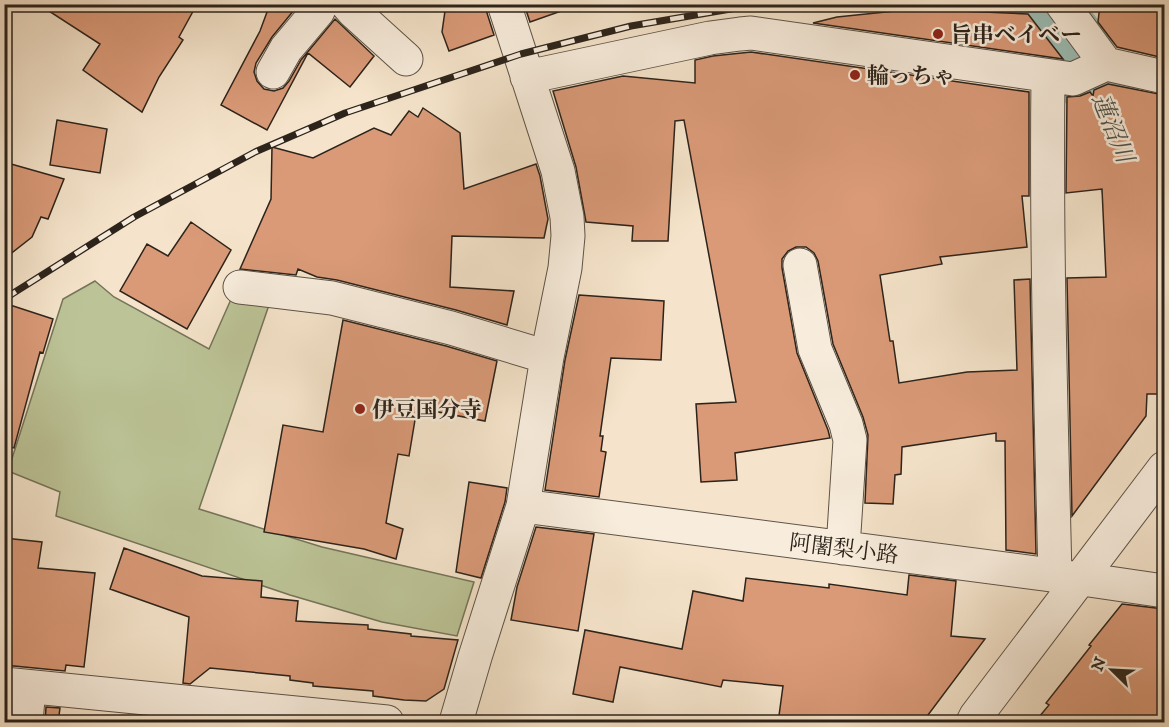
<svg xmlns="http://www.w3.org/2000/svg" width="1169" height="727" viewBox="0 0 1169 727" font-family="'IM FELL DW Pica','Noto Serif JP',serif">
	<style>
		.green { fill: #bcc497; stroke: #747459; stroke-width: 1.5 }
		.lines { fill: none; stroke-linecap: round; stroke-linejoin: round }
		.river { stroke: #9cbfb7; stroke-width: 70 }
		.building { fill: #da9a78; stroke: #2c231b; stroke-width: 1.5 }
		.minor-casing { stroke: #5e5347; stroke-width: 35 }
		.minor { stroke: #f8eddd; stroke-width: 33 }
		.rail-casing { stroke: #2c231b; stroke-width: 7 }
		.rail { stroke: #f8eddd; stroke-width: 4.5; stroke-dasharray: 14; stroke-linecap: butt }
		.poi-dot { fill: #8f2418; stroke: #f8eddd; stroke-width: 2 }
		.labels { text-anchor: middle; stroke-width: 5; stroke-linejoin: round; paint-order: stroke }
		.poi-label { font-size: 22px; font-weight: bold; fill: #2c231b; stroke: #f8eddd; text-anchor: start }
		.street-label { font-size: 22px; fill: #2c231b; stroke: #f8eddd }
		.water-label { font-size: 24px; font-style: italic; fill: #4e524a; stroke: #f8eddd }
	</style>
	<rect width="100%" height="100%" fill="#f5e4cb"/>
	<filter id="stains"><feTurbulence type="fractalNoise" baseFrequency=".00333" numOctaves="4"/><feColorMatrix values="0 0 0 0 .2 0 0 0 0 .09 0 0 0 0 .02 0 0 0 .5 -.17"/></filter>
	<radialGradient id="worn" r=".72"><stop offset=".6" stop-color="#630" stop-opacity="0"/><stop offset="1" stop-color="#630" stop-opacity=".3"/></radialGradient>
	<path class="green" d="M95,281L114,297L209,349L232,297L269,305L199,509L322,547L474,582L457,636L382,622L290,595L56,516L60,492L8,471L63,299Z"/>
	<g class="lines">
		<path class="river" d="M1041,4L1075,47L1107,106L1164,263"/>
	</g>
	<path class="building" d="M38,4H197L179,37L183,40L159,77L142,112L83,70L100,44Z
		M270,4H299L272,37L256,63L254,72L257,81L264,89L274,91L283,88L289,81L301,60L335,19L374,56L350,87L308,53L267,130L221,105L260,31Z
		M446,4H486V10L494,35L449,51L442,32Z
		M524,4H566L567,9L530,22Z
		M1100,4H1164V58L1117,47L1098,22Z
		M915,9L1028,14L1063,59L813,23L837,17Z
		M751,52L1029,92V196H1022L1027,247L940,257L942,264L880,275L890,341H893L899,383L967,372L1017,370L1014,280L1030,279L1036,554L1006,550L1005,441H996V433L902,447L901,474L895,475L893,504L865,503L868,435L863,417L833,344L818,261L814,253L806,247H796L788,251L782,259V268L797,353L828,430L830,438L735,453L737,480L701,482L696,404L736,402L684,120L675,121L668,241H632L633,226L586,222L576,167L553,91L623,76L695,83V60L713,56Z
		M1108,84L1164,95V394H1147L1146,416L1072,516L1067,278L1106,277L1102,189L1066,193L1067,97L1080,96L1090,92L1093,96L1094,90Z
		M423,108L460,133L464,189L536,164L540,176L548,219L544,238L452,236L450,287L514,291L507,325L456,310L337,280L317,277L298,269L296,275L240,269L271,199L272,147L313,158L374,128L391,135L409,111L418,117Z
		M57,120L107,129L100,173L50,165Z
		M4,162L64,179L48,219L41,217L32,237L4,259Z
		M191,222L231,250L187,329L120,291L147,244L168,256Z
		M579,295L664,301L661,360L611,358L600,436H603L601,451L606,452L599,497L545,490L565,360Z
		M4,303L53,319L43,353L40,352L14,448L4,446Z
		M343,320L446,346L497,361L485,421L417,408L409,456L398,454L386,523L403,529L396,559L364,549L264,532L283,425L323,432Z
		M469,482L507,488L505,502L481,578L456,572Z
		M536,527L594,534L578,631L511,620L517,587Z
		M4,538L42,542L38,568L95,573L84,667L66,665L65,671L4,665Z
		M124,548L202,576L262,581L261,597L298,601L296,621L368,625V629L411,634V636L458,640L444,689L426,701L404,700L373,696V691L313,686V683L290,680V676L210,668L190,684L183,683L189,617L110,589Z
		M909,575L956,581L951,636L985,639L922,723H778L783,686L723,680L721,687L620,667L613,702L573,694L585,630L682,649L693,591L743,601L746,578L829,588V584L907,595Z
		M1122,604L1164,609V723H1034L1049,705L1046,703L1091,646L1089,645Z
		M46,707L60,708L58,723H45Z"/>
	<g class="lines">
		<defs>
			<path id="minor" d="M347,4L353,11L406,59
				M1062,4L1106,64
				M273,72L286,49L318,11L321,4
				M1048,76C1046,243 1051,409 1055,576
				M527,77L710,38L740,34L751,33L1073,79L1106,64L1164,77
				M800,265L815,349L846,424L850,440L843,548
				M240,287L332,298L451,328L547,357
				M523,506L1082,579L1164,591
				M4,684L387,722
				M26,722L29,687
				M456,722L475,657L523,506L547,357L565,268L568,236L567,217L558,171L504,4
				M973,722L976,716L1164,468"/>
		</defs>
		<use href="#minor" class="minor-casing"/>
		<use href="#minor" class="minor"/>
		<defs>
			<path id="rail" d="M4,299L134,217L255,152L345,113L521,54L631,26L760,4"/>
		</defs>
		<use href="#rail" class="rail-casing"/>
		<use href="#rail" class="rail"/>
	</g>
	<g class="poi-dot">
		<circle cx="938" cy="34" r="6"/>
		<circle cx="855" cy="75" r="6"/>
		<circle cx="360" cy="409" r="6"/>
	</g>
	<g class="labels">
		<g class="poi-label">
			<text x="950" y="42">旨串ベイベー</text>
			<text x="867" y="83">輪っちゃ</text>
			<text x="372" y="417">伊豆国分寺</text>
		</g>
		<g class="street-label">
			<text transform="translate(844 548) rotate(7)" y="8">阿闍梨小路</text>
		</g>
		<g class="water-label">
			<text transform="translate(1113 128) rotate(68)" y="8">蓮沼川</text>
		</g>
	</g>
	<rect width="1169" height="727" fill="none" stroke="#f5e4cb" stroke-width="24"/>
	<rect x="6" y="6" width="1157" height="715" fill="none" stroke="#2c231b" stroke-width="3"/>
	<rect x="12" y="12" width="1145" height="703" fill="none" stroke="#2c231b" stroke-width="1.5"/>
	<g transform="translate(1112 670) rotate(294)" stroke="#f8eddd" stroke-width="4.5" paint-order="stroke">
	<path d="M0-4.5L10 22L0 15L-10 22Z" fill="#2c231b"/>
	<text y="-9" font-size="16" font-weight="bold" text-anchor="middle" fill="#2c231b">N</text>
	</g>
	<rect width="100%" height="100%" filter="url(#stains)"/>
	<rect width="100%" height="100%" fill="url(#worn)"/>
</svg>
